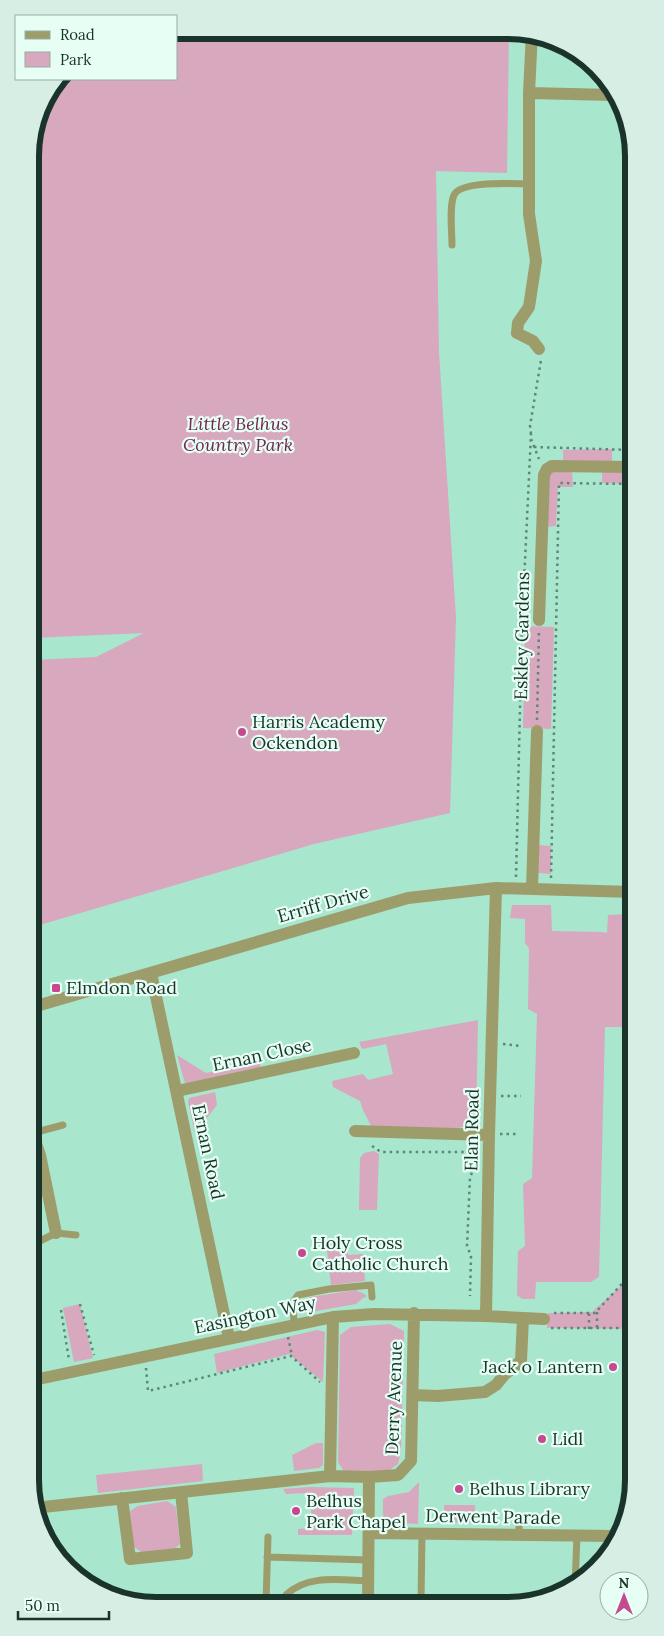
<svg xmlns="http://www.w3.org/2000/svg" width="664" height="1636" viewBox="0 0 664 1636" font-family="Lora,serif">
	<style>
		.green { fill: #d7a8be }
		.lines { fill: none; stroke-linecap: round; stroke-linejoin: round }
		.path { stroke: #5d8777; stroke-width: 2.5; stroke-dasharray: 2.5 4; stroke-linecap: butt }
		.service { stroke: #9d9d6c; stroke-width: 7 }
		.minor { stroke: #9d9d6c; stroke-width: 12 }
		.poi-dot { fill: #c74791; stroke: #e6fef4; stroke-width: 2 }
		.labels { text-anchor: middle; stroke-width: 4.5; stroke-linejoin: round; paint-order: stroke }
		.park-label { font-size: 18px; font-style: italic; fill: #732652; stroke: #e6fef4 }
		.street-label { font-size: 18px; fill: #1b342b; stroke: #e6fef4 }
		.poi-label { font-size: 18px; fill: #1b342b; stroke: #e6fef4; text-anchor: start }
		.rim { fill: none; stroke: #1b342b; stroke-width: 6 }
	</style>
	<rect width="100%" height="100%" fill="#a9e6ce"/>
	<path class="green" d="M176,30L509,32L507,173L436,171L439,352L456,618L450,813L314,844L33,927L32,860L40,843L42,800L32,757V660L96,657L144,633L32,638L30,148L43,100L59,79H176Z
		M612,449V461H563V450Z
		M572,470L573,487H558L556,526L547,527L548,476L553,471Z
		M602,470L631,471V484L602,483Z
		M525,626L554,627L551,729L523,728Z
		M539,845L551,846V874L538,873Z
		M512,905H551L552,931L602,932L607,933L608,915L628,914L623,1027H605L599,1277L591,1282H536L535,1299H522L517,1295L518,1251L525,1246L523,1184L532,1178L537,1014L528,1009L529,948L525,943V919L510,918Z
		M478,1020L476,1127H461L456,1130L372,1128L363,1110L360,1101L333,1087L332,1081L363,1074L368,1080L393,1074L386,1044L362,1049L359,1042Z
		M177,1055L206,1073L259,1062L262,1071L186,1087Z
		M215,1092L217,1105L195,1133L188,1102L189,1098Z
		M374,1151L379,1154L377,1210H359L360,1158L364,1153Z
		M633,1238V1329L547,1328L548,1313L592,1312L631,1277L633,1273Z
		M333,1239V1248L347,1247L348,1255L363,1254L365,1281L331,1285L326,1241Z
		M356,1290L366,1295V1297L363,1298L356,1304L299,1314L300,1306L310,1297Z
		M80,1304L93,1358L74,1362L63,1308Z
		M390,1324L404,1331L401,1452L398,1464L388,1471L344,1472L338,1462L340,1335L351,1327Z
		M317,1330L325,1332L323,1382L289,1354L217,1373L214,1354Z
		M316,1443H323V1465L319,1468L294,1471L292,1455Z
		M202,1464L203,1481L98,1493L96,1475Z
		M419,1482L418,1524L383,1522V1499L388,1496L409,1492Z
		M309,1487L354,1488L352,1535H298V1529L310,1528V1522H312L310,1497L306,1493L286,1494L283,1489Z
		M167,1501L176,1507L180,1544L171,1552L144,1554L133,1546L130,1511L138,1506Z
		M444,1505H475V1523L444,1522Z"/>
	<g class="lines">
		<path class="path" d="M531,434L530,426L541,360
			M531,439L539,459
			M534,447L631,450
			M537,720L539,630
			M516,877L522,625L531,434
			M551,878L559,483L631,484
			M503,1044L521,1046
			M501,1096H521
			M500,1134H519
			M372,1146L381,1152H472L475,1166L470,1177L467,1246L471,1256L470,1296
			M80,1304L94,1355
			M61,1310L69,1360
			M597,1312V1329
			M554,1313H595L630,1275L633,1116
			M551,1328H633
			M589,1329V1313
			M288,1337L292,1356
			M146,1368L148,1391L291,1356L320,1382"/>
		<path class="service" d="M452,245C452,232 449,206 454,195C461,180 514,184 529,184
			M32,784L38,813L32,839
			M33,1133L63,1125
			M36,1243L56,1233L76,1235
			M294,1325L293,1302L298,1295L329,1289L371,1285L372,1297
			M519,1523V1534
			M267,1557L369,1560
			M575,1586L577,1535
			M421,1602L422,1534
			M266,1603L268,1537
			M285,1603L286,1595C307,1574 341,1580 368,1581"/>
		<path class="minor" d="M532,32L529,93V214L536,261L529,307L518,323L517,333L533,341L539,349
			M529,93L612,95
			M539,620L544,475L547,469L552,466L631,467
			M496,888L489,1135L486,1316L544,1319
			M532,889L537,731
			M151,973L229,1338
			M33,1007L408,898L496,888L632,892
			M177,1091L354,1053
			M355,1131L489,1135
			M33,1135L40,1155L56,1233
			M34,1380L333,1317L374,1314L486,1316
			M413,1395L438,1396L485,1392L496,1385L505,1374L521,1361L523,1318
			M330,1476L333,1317
			M122,1498L130,1559L187,1553L181,1492
			M34,1508L330,1476L369,1477
			M370,1533L616,1536
			M368,1603L369,1477L398,1475L411,1461L414,1313"/>
	</g>
	<g class="poi-dot">
		<circle cx="242" cy="732" r="5"/>
		<rect x="51" y="983" width="10" height="10" rx="2.5"/>
		<circle cx="302" cy="1253" r="5"/>
		<circle cx="613" cy="1367" r="5"/>
		<circle cx="542" cy="1439" r="5"/>
		<circle cx="459" cy="1489" r="5"/>
		<circle cx="296" cy="1511" r="5"/>
	</g>
	<g class="labels">
		<g class="park-label">
			<text x="238" y="430">Little Belhus<tspan x="238" dy="21">Country Park</tspan></text>
		</g>
		<g class="street-label">
			<text transform="translate(522 636) rotate(-89)" y="6">Eskley Gardens</text>
			<text transform="translate(323 904) rotate(-16)" y="6">Erriff Drive</text>
			<text transform="translate(262 1055) rotate(-12)" y="6">Ernan Close</text>
			<text transform="translate(472 1130) rotate(-89)" y="6">Elan Road</text>
			<text transform="translate(208 1152) rotate(78)" y="6">Ernan Road</text>
			<text transform="translate(255 1315) rotate(-12)" y="6">Easington Way</text>
			<text transform="translate(394 1398) rotate(-88)" y="6">Derry Avenue</text>
			<text transform="translate(493 1517) rotate(1)" y="6">Derwent Parade</text>
		</g>
		<g class="poi-label">
			<text x="252" y="728">Harris Academy<tspan x="252" dy="21">Ockendon</tspan></text>
			<text x="66" y="994">Elmdon Road</text>
			<text x="312" y="1249">Holy Cross<tspan x="312" dy="21">Catholic Church</tspan></text>
			<text x="603" y="1373" text-anchor="end">Jack o Lantern</text>
			<text x="552" y="1445">Lidl</text>
			<text x="469" y="1495">Belhus Library</text>
			<text x="306" y="1507">Belhus<tspan x="306" dy="21">Park Chapel</tspan></text>
		</g>
	</g>
	<path d="M0 0H664V1636H0ZM156 39H508A117 117 0 0 1 625 156V1480A117 117 0 0 1 508 1597H156A117 117 0 0 1 39 1480V156A117 117 0 0 1 156 39Z" fill="#d6eee4" fill-rule="evenodd"/>
	<path class="rim" d="M156 39H508A117 117 0 0 1 625 156V1480A117 117 0 0 1 508 1597H156A117 117 0 0 1 39 1480V156A117 117 0 0 1 156 39Z"/>
	<rect x="15" y="15" width="162" height="65" fill="#e6fef4" stroke="#95ada4"/>
	<rect x="25" y="31" width="25" height="8" fill="#9d9d6c" stroke="#95ada4"/>
	<text x="60" y="40" font-size="15" fill="#1b342b">Road</text>
	<rect x="25" y="52" width="25" height="15" fill="#d7a8be" stroke="#95ada4"/>
	<text x="60" y="65" font-size="15" fill="#1b342b">Park</text>
	<g transform="translate(624 1596)"><circle r="24" fill="#e6fef4" stroke="#95ada4"/>
	<path d="M0-4L9 19L0 12L-9 19Z" fill="#c74791"/>
	<text y="-8" font-size="14" font-weight="bold" text-anchor="middle" fill="#1b342b">N</text>
	</g>
	<path d="M18 1611v8h91v-8" fill="none" stroke="#1b342b" stroke-width="2.5"/>
	<text x="25" y="1611" font-size="15" fill="#1b342b" stroke="#e6fef4" stroke-width="4" paint-order="stroke">50 m</text>
</svg>
